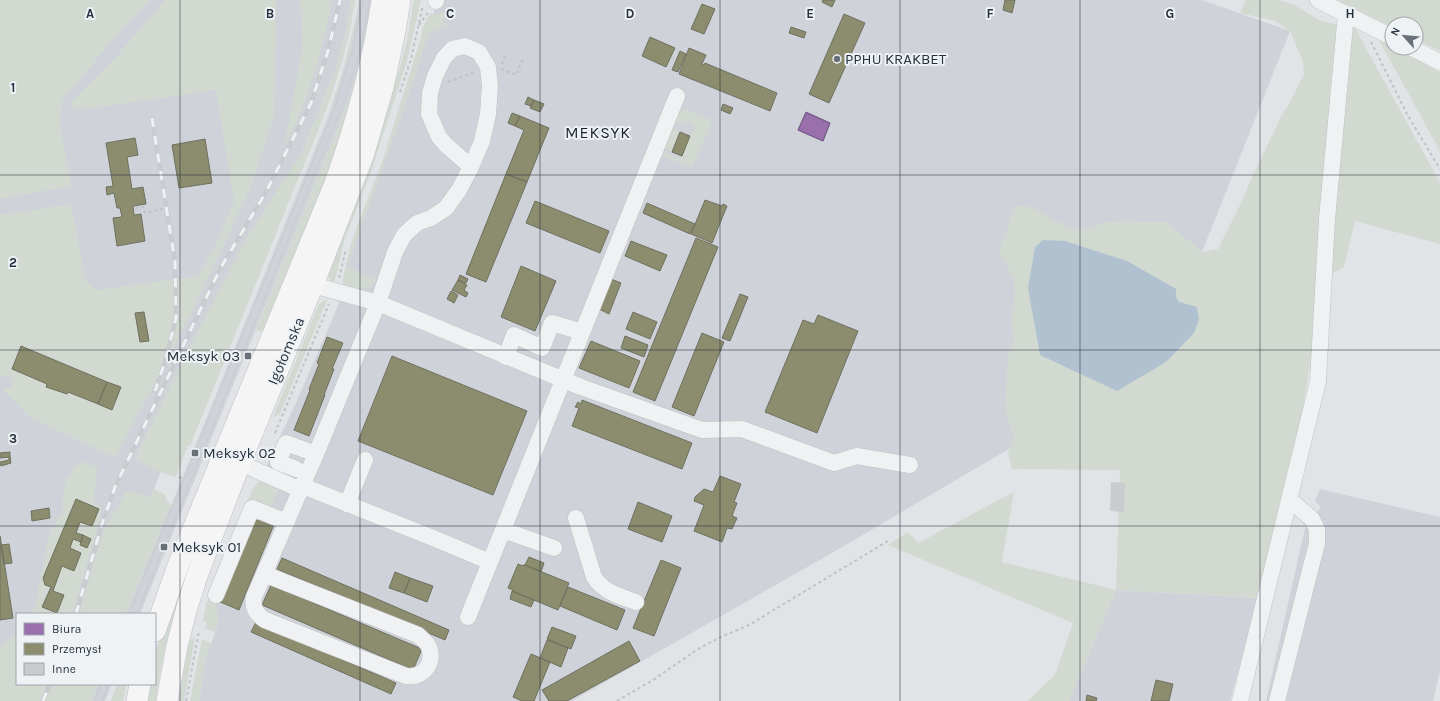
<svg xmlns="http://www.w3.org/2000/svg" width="1440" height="701" viewBox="0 0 1440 701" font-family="Karla,sans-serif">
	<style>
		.built { fill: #cfd3d9 }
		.green { fill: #d2d9d1 }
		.water { fill: #b0c1d0 }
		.offices { fill: #9970ab; stroke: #775d8a }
		.industry { fill: #8c8c6e; stroke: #6e7160 }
		.building { fill: #c9cbce }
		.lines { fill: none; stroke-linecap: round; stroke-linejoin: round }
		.minor-casing { stroke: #bfc1c4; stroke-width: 17 }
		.major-casing { stroke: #bdc0c3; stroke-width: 22 }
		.path { stroke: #bfc2c6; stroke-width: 2; stroke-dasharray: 3 3; stroke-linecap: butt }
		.minor { stroke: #f0f1f2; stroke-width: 16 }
		.major { stroke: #f5f5f6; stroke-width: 21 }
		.tram { stroke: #c9cbce; stroke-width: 1 }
		.rail-casing { stroke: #c9cbce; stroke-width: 4.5 }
		.rail { stroke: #eef2f5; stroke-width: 3; stroke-dasharray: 9; stroke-linecap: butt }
		.grid { fill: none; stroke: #28323e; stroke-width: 1; stroke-opacity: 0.55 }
		.poi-dot { fill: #697079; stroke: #eef2f5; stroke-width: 1.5 }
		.labels { text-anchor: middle; stroke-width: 4; stroke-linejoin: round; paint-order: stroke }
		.poi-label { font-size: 15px; fill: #28323e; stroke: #eef2f5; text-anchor: start }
		.street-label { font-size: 15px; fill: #28323e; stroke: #eef2f5 }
		.neighbourhood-label { font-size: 16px; letter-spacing: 1px; fill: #1a232f; stroke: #eef2f5 }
		.grid-label { font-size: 13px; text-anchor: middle; font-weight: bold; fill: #28323e; stroke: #eef2f5; stroke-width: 4; stroke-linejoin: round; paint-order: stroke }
	</style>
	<rect width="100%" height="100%" fill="#e1e3e6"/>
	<path class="built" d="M0,0H351L347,27L335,71L302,152L178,429L104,614H17V684H82L75,701H0Z
		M360,0H374L361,60L347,105L140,614H126L170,506H171L331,110L350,50Z
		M438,0H1202L1290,31L1202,252L1165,357L832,553L572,701H199L205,661L219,621L213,593L247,508L294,407L338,306L347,266Z
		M1320,489L1440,517V671L1433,701H1266L1305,528L1321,507L1315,501Z
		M1116,590L1258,598L1230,701H1069Z
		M98,684H112L105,701H91Z"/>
	<path class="green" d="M0,0H150L118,33L62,101L59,120L71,186L0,199Z
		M165,0H276L275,112L252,184L224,245L183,330L115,457L30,418L3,390L13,386L10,376L0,377V215L71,204L86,282L97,290L198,276L216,244L234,202L216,90L79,110L70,106L75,98L110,64Z
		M300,0H332C326,36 314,77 301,111C296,123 289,135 284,147L303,43Z
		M351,0H355C346,71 315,138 288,204C256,284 223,365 190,446L188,445L176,477L160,472L135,459L180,366L244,242L302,152L335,71L347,27Z
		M359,0H360L359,6L350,50L336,95L216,392L331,106L343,70L356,17Z
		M414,0H421L407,61L371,172L344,241L337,273L334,282L332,283L328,275L399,71L407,41Z
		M1246,0H1279L1294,5L1321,21L1355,28L1440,183V244L1355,221L1344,267L1317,282L1313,345L1301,419L1258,598L1116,590L1069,701H1028L1055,675L1073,623L888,545L908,532L918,543L1014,492L1002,562L1116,590L1120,470L1012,469L1008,454L1014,438L1005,408L1008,358L1013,343L1012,312L1015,295L1014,280L999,252L1015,206L1030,207L1070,228L1087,229L1102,223L1119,221L1167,222L1202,252L1218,249L1240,205L1253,175L1281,117L1290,102L1304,74L1302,59L1290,31L1275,21L1240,13Z
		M1338,0H1440V51L1416,39V24H1392V27Z
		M443,12L446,13L443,22L450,25L429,32L401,117L347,267L377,280C365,292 359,289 345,287L346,284L342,282L351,243L383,159L422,34V29L430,13L435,15Z
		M369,31L338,152L274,309L261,332L256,330L347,105Z
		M1379,40L1392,46V48H1395L1440,72V151Z
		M687,110L709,119L712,122L692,168L660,154L662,151L681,159L695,125L685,121L683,124L674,121C677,114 679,111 687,110Z
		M671,128L680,132L672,152L663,148Z
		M328,298L280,414L273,417L319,304Z
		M85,462L98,468L93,501L101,508L100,520L72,614H30L35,607L44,559L50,532L63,512V492L67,478L76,465Z
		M259,482L279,489L268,512L213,592L219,621L215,632L205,628L207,623L203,621C211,574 235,530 254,486Z
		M153,489L165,494L166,500L172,505L170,506L126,614H78L83,600L103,532L127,491L150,497Z
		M202,535C181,590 163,642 156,701H146L149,684H155V655L163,624Z
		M17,631V684H47L40,701H0V648Z
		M195,637L184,701H179L183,673L190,640Z
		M202,639L211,644L205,661L199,701H190Z
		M51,684H98L91,701H45Z
		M117,684H127L123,701H111Z"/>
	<path class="water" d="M1043,240L1065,241L1127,261L1176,289V297L1179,302L1197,307L1199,320L1194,333L1166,362L1117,391L1040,355L1028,288L1035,247Z"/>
	<path class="offices" d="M806,112L830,123L823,141L798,130Z
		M806,113L830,123L823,141L798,130Z"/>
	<path class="industry" d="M823,0H835L832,7L822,2Z
		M1005,0H1015L1012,13L1003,10Z
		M702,4L715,9L704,34L691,29Z
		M844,14L865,23L829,103L809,94Z
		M791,27L806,32L804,38L789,33Z
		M650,37L675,48L666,67L642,56Z
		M689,48L706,55L702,64L704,65L705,63L777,93L770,111L679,74Z
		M680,51L686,54L678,72L672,70Z
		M528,97L534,100L531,106L525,104Z
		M534,100L544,104L540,112L530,108Z
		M723,104L733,108L730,114L721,110Z
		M512,113L520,116L515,126L508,123Z
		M520,116L549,128L527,182L506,174L524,130L515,126Z
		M680,132L690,136L682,156L672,152Z
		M135,138L138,155L127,157L132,189L143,187L146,204L133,206L134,215L141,214L145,241L117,246L113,218L122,217L120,208H117L114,193L107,195L106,187L113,186L106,143Z
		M205,139L212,183L179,188L172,145Z
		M506,174L527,182L486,282L466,274Z
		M705,200L722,206L723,204L727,206L712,243L691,234Z
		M535,201L609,231L600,253L526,223Z
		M647,203L695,224L690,234L643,213Z
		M696,238L718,247L655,401L633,392Z
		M631,241L667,255L660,271L625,256Z
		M521,266L556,281L535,331L501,317Z
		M460,275L468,279L466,283L458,280Z
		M611,279L621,283L609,314L599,309Z
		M458,280L467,285L464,290L468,293L466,297L452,290Z
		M451,291L458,295L454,303L447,299Z
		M740,294L748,297L730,341L722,338Z
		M144,312L149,341L140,342L135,313Z
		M633,312L657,322L650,339L626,329Z
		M818,315L858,331L817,433L765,412L803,320L814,324Z
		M702,333L724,342L694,416L672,407Z
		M625,336L648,345L644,357L621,348Z
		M327,337L343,343L332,369H334L324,395H325L309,436L294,430L310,390L309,389L319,364L317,363Z
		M591,341L640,361L629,388L579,368Z
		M21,346L107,382L98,404L68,392L67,394L46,387L47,384L12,369Z
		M392,356L527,411L493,495L358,441Z
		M107,382L121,387L112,410L98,404Z
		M582,400L692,443L682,469L572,426L579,408L575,407L578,402L581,404Z
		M10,452V457L0,458V453Z
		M9,457H10L11,463L1,466L0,462L9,460Z
		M720,476L741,484L734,502L737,503L732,516L737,518L732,529L727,528L722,542L694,531L704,505L694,501L695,497L704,489L713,492Z
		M76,499L99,509L92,526L80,522L76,533L83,535L81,542L73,539L70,548L81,553L74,571L62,566L53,591L64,595L57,613L42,607L51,587L45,585L43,578Z
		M638,502L672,516L662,542L628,529Z
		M49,508L50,518L32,521L31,511Z
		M254,513L275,522L239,610L218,601Z
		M83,535L91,539L87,548L80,545Z
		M0,536L13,618L0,620Z
		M9,544L12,563L4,564L1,545Z
		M529,557L544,563L541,572L525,565Z
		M282,558L449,630L445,640L277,569Z
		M661,560L681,568L654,636L633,628Z
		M518,564L523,566V565H525L569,583L558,610L512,591L513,590L508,588Z
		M395,572L410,578L404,593L389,588Z
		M410,578L433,586L427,602L404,593Z
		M271,585L422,649L413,670L262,605Z
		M568,587L625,610L617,630L560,606Z
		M512,591L534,600L531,607L510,599Z
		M256,622L396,683L391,694L251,632Z
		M552,627L576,636L571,649L547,639Z
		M547,640L568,648L561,667L540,658Z
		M629,641L640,661L567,701H549L542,690Z
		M531,654L550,662L534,701H522L513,697Z
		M1156,680L1173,684L1169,701H1151Z
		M1087,695L1097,698L1096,701H1086Z"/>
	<path class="building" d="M1111,482L1125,483L1124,512L1110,511Z"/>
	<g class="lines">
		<defs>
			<path id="minor" d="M1318,0L1392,37
				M436,1V0
				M1412,48L1440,62
				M313,285L378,303L581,387L702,430L742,429L834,463L857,456L910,465
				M506,357L514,335L542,348L552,323L582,332
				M240,463L301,490
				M296,469L278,462L286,443L316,454
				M303,486L438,540L490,562
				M347,504L365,460
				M576,518L594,577C603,592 620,596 636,602
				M503,530L554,548
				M264,574L418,635C422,639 427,642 429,647C435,664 423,678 406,676L265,620C256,614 252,608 254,597L316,454L378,303L395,252L404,235L417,223L431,218L446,208L459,190L471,167L482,141L488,114L490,86L488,67L479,52L465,46L452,49L444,58L435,76L430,93L429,114L439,137L446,145L471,167
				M216,595L252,508L287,522
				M468,617L677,96
				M1240,701L1318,381L1327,219L1346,14
				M1277,701L1317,543V529L1312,519L1289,499"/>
			<path id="major" d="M155,631L179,563L334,186C356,125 373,64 382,0
				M137,701L140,684
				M167,701L177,646L187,607L198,573L240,463L313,285L363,156L383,87L395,31L400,0"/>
		</defs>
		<use href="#minor" class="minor-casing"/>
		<use href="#major" class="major-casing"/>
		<path class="path" d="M419,25L429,11
			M1371,42L1407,114L1440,169
			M502,64L505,55
			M501,69L516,75L524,57
			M448,82L475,72
			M400,92L411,59L423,5
			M135,208L143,207L145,213L166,208
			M339,278L346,249
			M275,433L329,304
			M262,457L267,449
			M179,477L182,478
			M186,701L199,631
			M617,701L653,680L698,649L723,636L749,625L888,541"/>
		<use href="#minor" class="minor"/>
		<use href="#major" class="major"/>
		<path class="tram" d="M129,614L335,107L352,52L363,0
			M137,614L345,99L358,58L370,0
			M94,701L101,684
			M102,701L109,684"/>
		<defs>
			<path id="rail" d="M152,118L175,262L176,318L165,362L155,391
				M76,614L102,524L115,487L220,269L266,192L311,103L328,51L340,0
				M43,701L50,684"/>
		</defs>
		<use href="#rail" class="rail-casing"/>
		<use href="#rail" class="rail"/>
	</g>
	<path class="grid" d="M180,0V701M360,0V701M540,0V701M720,0V701M900,0V701M1080,0V701M1260,0V701M0,175H1440M0,350H1440M0,526H1440"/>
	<g class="poi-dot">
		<circle cx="837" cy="59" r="4"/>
		<rect x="244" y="352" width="8" height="8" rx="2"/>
		<rect x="191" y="449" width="8" height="8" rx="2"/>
		<rect x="160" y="543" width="8" height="8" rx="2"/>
	</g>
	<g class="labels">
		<g class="poi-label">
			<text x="845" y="64">PPHU KRAKBET</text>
			<text x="240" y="361" text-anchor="end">Meksyk 03</text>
			<text x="203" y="458">Meksyk 02</text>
			<text x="172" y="552">Meksyk 01</text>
		</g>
		<g class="street-label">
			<text transform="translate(286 351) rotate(-67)" y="5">Igołomska</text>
		</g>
		<g class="neighbourhood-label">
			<text x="598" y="138">MEKSYK</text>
		</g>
	</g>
	<g class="grid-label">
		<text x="90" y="18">A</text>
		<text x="270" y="18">B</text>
		<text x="450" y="18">C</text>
		<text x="630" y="18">D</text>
		<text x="810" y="18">E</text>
		<text x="990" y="18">F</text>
		<text x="1170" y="18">G</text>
		<text x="1350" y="18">H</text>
		<text x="13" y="92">1</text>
		<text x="13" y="267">2</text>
		<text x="13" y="443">3</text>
	</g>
	<rect x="16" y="613" width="140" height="72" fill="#eef2f5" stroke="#9fa5ac"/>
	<rect x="24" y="623" width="20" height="12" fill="#9970ab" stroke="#9fa5ac"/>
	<text x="52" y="633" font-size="12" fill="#28323e">Biura</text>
	<rect x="24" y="643" width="20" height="12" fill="#8c8c6e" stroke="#9fa5ac"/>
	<text x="52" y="653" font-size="12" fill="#28323e">Przemysł</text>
	<rect x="24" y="663" width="20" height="12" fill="#c9cbce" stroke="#9fa5ac"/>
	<text x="52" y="673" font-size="12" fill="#28323e">Inne</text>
	<g transform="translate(1404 36) rotate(297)"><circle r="19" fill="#eef2f5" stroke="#9fa5ac"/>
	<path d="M0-3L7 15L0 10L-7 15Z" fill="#697079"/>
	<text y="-6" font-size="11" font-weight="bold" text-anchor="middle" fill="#28323e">N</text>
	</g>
</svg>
